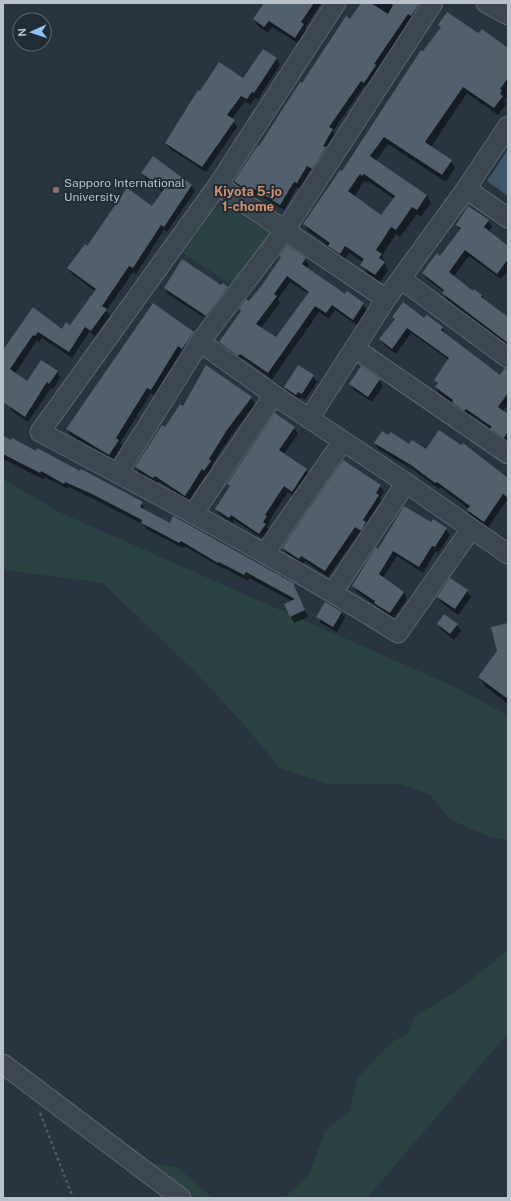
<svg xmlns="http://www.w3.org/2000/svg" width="511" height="1201" viewBox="0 0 511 1201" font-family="'Public Sans',sans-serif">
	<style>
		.green { fill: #2a4242 }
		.water { fill: #3e5469 }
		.shadow { fill: #0007; fill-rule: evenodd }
		.building { fill: #51606c; fill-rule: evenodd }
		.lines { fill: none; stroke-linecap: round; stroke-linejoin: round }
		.minor-casing { stroke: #5a656e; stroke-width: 21 }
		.path { stroke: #485e5f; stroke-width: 2.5; stroke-dasharray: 3 3; stroke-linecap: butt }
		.minor { stroke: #3c4751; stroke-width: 19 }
		.education-dot { fill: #8d6e63; stroke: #202c36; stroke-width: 1.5 }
		.labels { text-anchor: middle; stroke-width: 4; stroke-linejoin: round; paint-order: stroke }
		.poi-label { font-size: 12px; fill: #b9c2cb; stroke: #202c36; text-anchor: start }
		.neighbourhood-label { font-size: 13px; font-weight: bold; fill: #d28f6d; stroke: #202c36 }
	</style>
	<rect width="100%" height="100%" fill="#283541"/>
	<path class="green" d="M221,200H225L270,230L271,235L236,288L183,253Z
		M3,479L61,513L457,688L508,716V839L492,838L451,820L430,795L400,784H327L280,768L240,720L197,674L103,583L3,570Z
		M508,950V1033L367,1198H284L309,1175L325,1131L350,1111L357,1078L392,1042L409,1033L414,1017L460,989Z
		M146,1163L177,1167L210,1196L215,1198H191Z"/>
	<path class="water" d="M508,149V196L487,181Z"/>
	<path class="shadow" d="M265,3H321L305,28L307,31L299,44L272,27L268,33L257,25L254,19Z
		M362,3H420L423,9L412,20L377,70L378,72L368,88L364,86L333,131L336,136L315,174L310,171L300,189L297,187L284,210L258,194L255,198L238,187L235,181Z
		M440,25L478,35L508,49V95L504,101L506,104L498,115L467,93L431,147L451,161L455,168L446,182L388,144L376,161L427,195L431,203L421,217L417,214L400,237L396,234L382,256L388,270L380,282L366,272L362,265L363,262L349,253L344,260L334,253L330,247L308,231L304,224L342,173L441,28ZM364,181L367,183L368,181L394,199L382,217L354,197Z
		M264,51L277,59L280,65L258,99L256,97L250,105L245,101L232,119L237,127L206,172L170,149L166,143L200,93L243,79Z
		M142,173L191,185L195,191L167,232L164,230L136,274L133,272L106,311L110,316L95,336L89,332L72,358L42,338L39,342L37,340L15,374L28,383L57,372L60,378L53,389L51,388L28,422L12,411L3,395V352L33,308L63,330L71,326L96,292L72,274L68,268L88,247L153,208L163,192L146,179Z
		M488,221L492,227L488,232L508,247V270L501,279L469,256L453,277L473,292L474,291L482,296L484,300L508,318V346L446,299L444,292L427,279L423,273L441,257L460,231L457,225Z
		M287,247L305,259L309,265L307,269L346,296L363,304L367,310L357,325L335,310L329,319L319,312L272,379L244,359L242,362L224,348L220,342L282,258ZM290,282L309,294L276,339L261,328L280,303L278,299Z
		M222,287L227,288L231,293L209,321L205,318L226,292L224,290L203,317L168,294L165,288Z
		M393,317L425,319L442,328L446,334L500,377L508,373V404L503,411L508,415L507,443L495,435L492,430L470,414L468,416L439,393L436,387L438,385L435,380L449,360L411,333L396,354L384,345L381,339L395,320Z
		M193,333L197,339L186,354L182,351L154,395L151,393L120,443L122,446L112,461L71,435L67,429Z
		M362,368L379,380L383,386L372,402L354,390L350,384Z
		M313,376L317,382L305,400L301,397L299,400L289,394L285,387Z
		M251,398L255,404L230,437L212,465L214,468L208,476L206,475L189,501L158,481L157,484L139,473L136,467L184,408Z
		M294,428L298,434L284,454L306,470L310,476L296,497L288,492L269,521L270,523L267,527L269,531L263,539L234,520L233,523L220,515L216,509L230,487L228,484Z
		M389,436L410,446L508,478V501L507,500L488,528L471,517L468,511L469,509L440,487L439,489L415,471L378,449L375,443Z
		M3,437L142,503L145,510L170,524L293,584L308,617L294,623L291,617L292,601L249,578L248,581L222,567V568L184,546L183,548L146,529L144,525L96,500L69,487L68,489L45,477L43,479L3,459Z
		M380,485L384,492L380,498L382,501L367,525L364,536L359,533L328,577L305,561L302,565L287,554L283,548Z
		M431,524L446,529L450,535L438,553L436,551L423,573L397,556L383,578L404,592L407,599L393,619L357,592L353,586L378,550Z
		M467,591L471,597L458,615L442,603L438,597Z
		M341,612L345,618L337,632L321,623L318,617Z
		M438,624L457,625L461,631L454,640L442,630Z
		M508,624V704L485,686L479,677L498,652Z"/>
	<path class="building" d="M264,3H314L301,22L304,24L295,38L269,21L264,27L253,19Z
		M361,3H371L388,14L393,5L390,3H420L411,16L408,14L374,64L376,65L364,83L361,81L329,127L333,129L323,146L326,147L312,169L307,166L297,183L294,182L280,205L254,189L251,193L234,181L258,145L259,146L300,82L302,83L346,16L350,19Z
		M447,12L478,33L482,29L508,48V78L500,89L502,90L500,94L503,96L494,108L463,87L425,142L452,160L442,175L384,137L370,156L427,195L417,210L412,207L396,230L391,227L376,250L382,254L379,258L385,262L375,275L360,265L364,259L345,246L340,254L328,246L330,243L303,224L340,170L342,171L421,50L423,51L441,27L438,25ZM360,174L362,176L364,174L395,196L381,215L348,191Z
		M263,49L277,58L254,93L252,92L247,99L241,96L227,115L235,120L202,167L165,143L198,90L200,91L219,62L243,78Z
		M153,156L192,185L164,227L161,225L133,268L129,266L102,306L107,309L91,331L85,327L69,352L38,332L35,336L33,335L10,369L27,381L41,360L58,371L49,384L47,382L25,417L3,402V350L33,307L62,329L66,322L70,325L96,289L67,268L85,244L87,246L127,188L152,206L164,189L141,173Z
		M468,206L489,220L484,227L508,246V259L497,274L465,250L449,272L473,291L474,289L482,295L481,297L508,317V343L442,293L444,290L422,273L437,253L440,256L461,228L456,225Z
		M287,245L306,258L302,264L345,294L347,291L364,303L353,320L332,305L326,313L315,306L268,373L240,354L238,356L219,342L241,311L239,309L246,299L249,301L262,285L281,257L279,256ZM287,276L309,292L276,337L256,324L277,296L274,294Z
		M182,259L221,285L223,283L228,287L206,316L164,288Z
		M403,302L424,318L427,315L443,327L441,330L500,375L505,368L508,369V393L498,407L508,414V431L504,438L490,429L492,427L466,409L464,411L452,402L453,400L435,387L438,383L434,380L449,358L407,328L392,349L379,339L395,319L392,317Z
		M153,303L194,332L182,349L178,346L151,390L147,388L116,438L119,440L109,455L66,429Z
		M206,365L252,397L227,430L209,459L211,461L204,471L202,469L185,496L155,476L153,478L135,467L162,425L165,427L180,404L183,406Z
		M298,365L314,375L302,394L298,392L296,395L284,387Z
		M361,366L380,379L368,397L349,384Z
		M275,413L295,427L279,450L307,469L292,492L284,486L265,515L267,516L263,522L266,524L259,534L231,515L229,518L215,509L230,486L227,484Z
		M439,430L461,445L463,443L508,478V498L503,494L484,522L467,510L470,506L437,482L435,483L411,465L374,443L382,431L388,435L391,432L409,444L412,440L426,449Z
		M3,436L11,440L12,438L36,451L37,448L80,471L81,469L143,502L140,507L170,523L173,516L293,583L305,610L290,617L284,604L295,599L246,572L244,575L219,562L218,563L181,541L179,543L157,531L141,523L142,520L92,494L65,482L64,484L41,471L40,473L3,454Z
		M343,460L381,485L376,493L379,495L363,520L366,522L361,531L355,527L325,571L301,556L299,559L282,548Z
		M404,506L431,522L433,519L447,528L435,547L432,546L419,567L393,551L379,574L404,592L390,613L374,603L375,601L352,586L376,547L378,549Z
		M450,578L468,590L455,609L437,597Z
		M325,602L342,612L333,627L316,617Z
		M444,614L458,624L450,634L437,624Z
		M508,623V699L478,677L497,651L491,627Z"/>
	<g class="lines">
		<defs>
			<path id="minor" d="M336,3L218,185L40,432C161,496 282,560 398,633L471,529
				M486,3L508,15
				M218,185L386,299
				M466,189L508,218
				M401,279L508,358
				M200,342L274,395L406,483L508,554
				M354,348L508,454
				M309,419L386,299L466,189L508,126
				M118,473L200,342L285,230L433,3
				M193,514L274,395
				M265,553L343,441
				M333,592L406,483
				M3,1064L181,1198"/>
		</defs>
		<use href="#minor" class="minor-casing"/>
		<path class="path" d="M40,1113L73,1198"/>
		<use href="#minor" class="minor"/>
	</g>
	<circle class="education-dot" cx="56" cy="190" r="4"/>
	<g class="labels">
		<g class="poi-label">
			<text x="64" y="187">Sapporo International<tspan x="64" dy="14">University</tspan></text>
		</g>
		<g class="neighbourhood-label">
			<text x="248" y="196">Kiyota 5-jo<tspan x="248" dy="15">1-chome</tspan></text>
		</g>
	</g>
	<rect width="511" height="1201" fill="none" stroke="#b9c2cb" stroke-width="8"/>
	<g transform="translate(32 32) rotate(267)"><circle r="19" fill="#202c36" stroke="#5d6872"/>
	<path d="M0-3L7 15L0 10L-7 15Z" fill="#94c3f4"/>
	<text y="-6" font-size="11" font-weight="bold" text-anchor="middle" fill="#b9c2cb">N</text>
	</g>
</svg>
